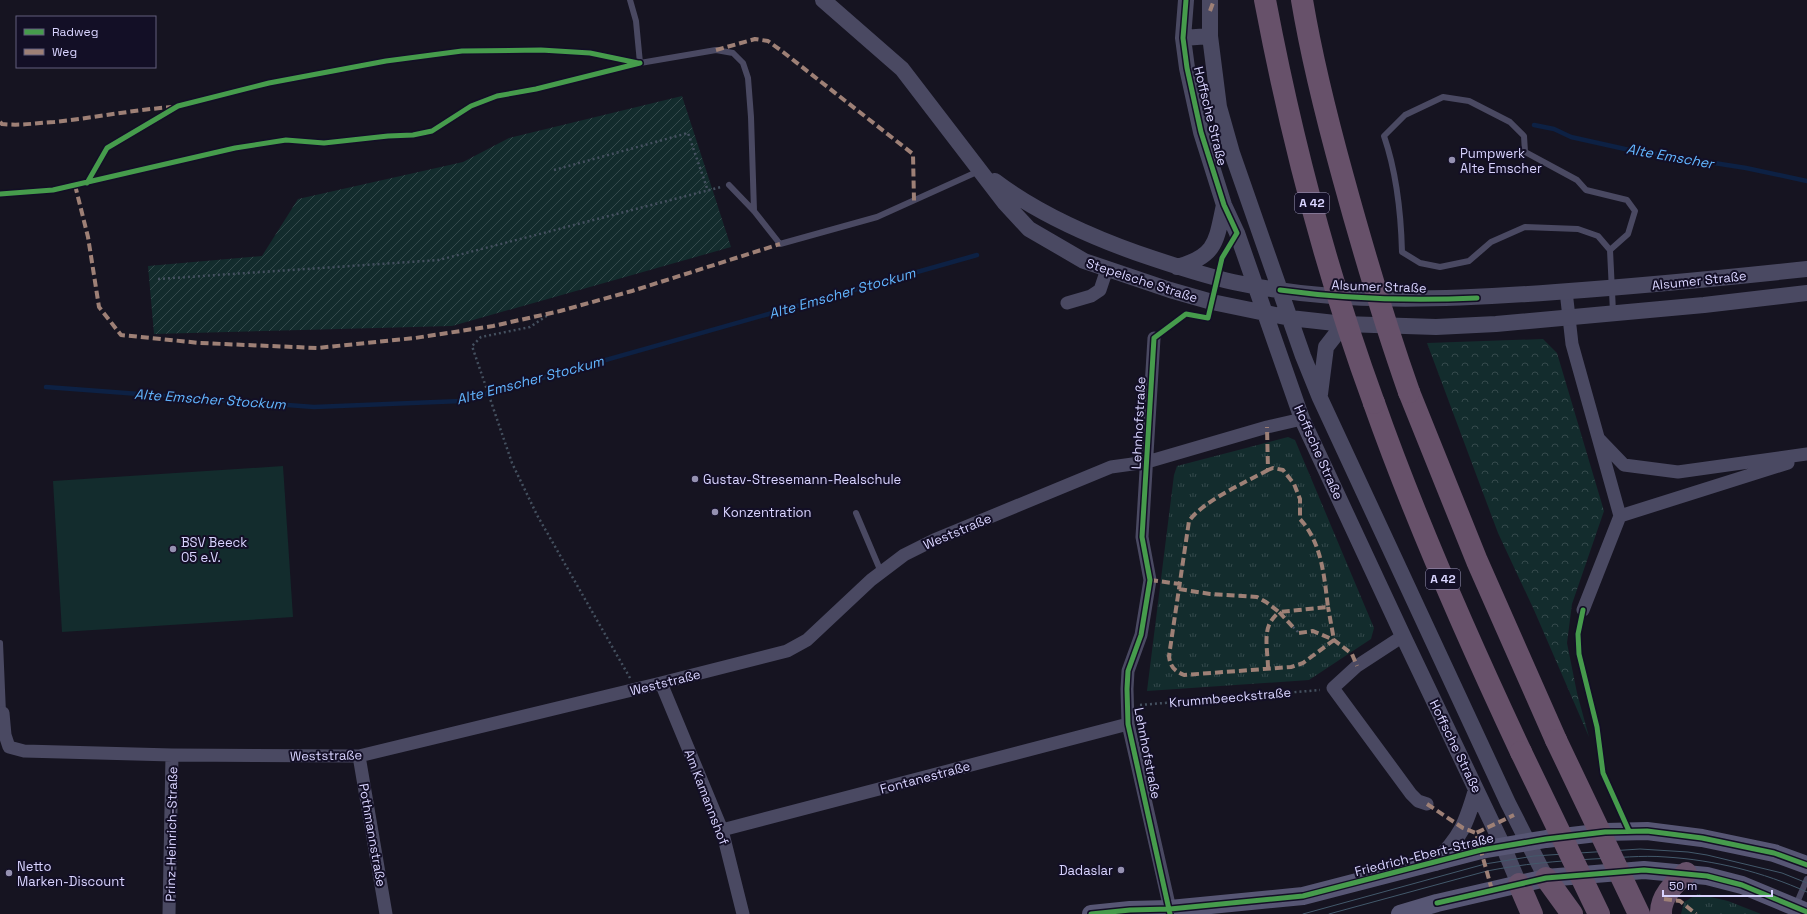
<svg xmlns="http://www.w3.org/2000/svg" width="1807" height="914" viewBox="0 0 1807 914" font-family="'Space Grotesk',sans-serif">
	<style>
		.grass { fill: #132c2d }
		.forest { fill: url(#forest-crowns) }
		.park { fill: url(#park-tufts) }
		.garden { fill: url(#garden-furrows) }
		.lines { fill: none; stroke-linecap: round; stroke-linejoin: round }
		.stream { stroke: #0d2144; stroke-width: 4.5 }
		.path { stroke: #44505f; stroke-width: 2.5; stroke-dasharray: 2 3; stroke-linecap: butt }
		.service { stroke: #4a4962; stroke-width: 6 }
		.minor { stroke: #4a4962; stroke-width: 13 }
		.tertiary { stroke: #4a4962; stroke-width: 16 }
		.secondary { stroke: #575674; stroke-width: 18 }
		.motorway { stroke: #67516a; stroke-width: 22 }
		.tram { stroke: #43596b; stroke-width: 1 }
		.motorway-bridge { stroke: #67516a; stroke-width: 22 }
		.quiet { stroke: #9e8076; stroke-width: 4; stroke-dasharray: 8 4; stroke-linecap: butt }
		.cycleway-casing { stroke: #130f26; stroke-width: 8 }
		.cycleway { stroke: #469c4c; stroke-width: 5 }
		.poi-dot { fill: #9591b1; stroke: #130f26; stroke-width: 1.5 }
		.labels { text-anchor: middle; stroke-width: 4; stroke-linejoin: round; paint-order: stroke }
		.shield { fill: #130f26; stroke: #9e99be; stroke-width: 1 }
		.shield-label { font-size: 12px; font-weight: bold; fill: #d9d4ff }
		.street-label { font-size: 13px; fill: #d9d4ff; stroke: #130f26 }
		.poi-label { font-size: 13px; fill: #d9d4ff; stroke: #130f26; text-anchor: start }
		.water-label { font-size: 14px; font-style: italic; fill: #62b6ff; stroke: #130f26 }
	</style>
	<defs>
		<pattern id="forest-crowns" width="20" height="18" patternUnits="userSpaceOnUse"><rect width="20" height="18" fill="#132c2d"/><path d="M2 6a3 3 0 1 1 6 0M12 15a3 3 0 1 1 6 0" fill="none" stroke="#354a4c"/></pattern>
		<pattern id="park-tufts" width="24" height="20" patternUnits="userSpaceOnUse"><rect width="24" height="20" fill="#132c2d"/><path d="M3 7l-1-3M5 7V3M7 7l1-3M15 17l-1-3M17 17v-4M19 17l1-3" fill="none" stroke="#354a4c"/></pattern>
		<pattern id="garden-furrows" width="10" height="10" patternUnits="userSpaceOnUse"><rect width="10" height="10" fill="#132c2d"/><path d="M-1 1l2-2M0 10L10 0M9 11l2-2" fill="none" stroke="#354a4c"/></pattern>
	</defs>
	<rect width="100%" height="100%" fill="#161421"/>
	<path class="grass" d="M283,466L293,617L62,632L53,481Z"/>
	<path class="forest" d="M1543,339L1557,353L1604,511L1572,604L1567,643L1577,693L1589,737L1534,610L1498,533L1427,343Z"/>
	<path class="park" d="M1288,437L1295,440L1374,628L1371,639L1309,680L1147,691L1174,475L1177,466Z
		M1698,894L1728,901L1761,914H1681L1684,902Z"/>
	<path class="garden" d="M682,96L731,247L452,326L154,334L148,266L262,256L298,199L463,162L509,138Z"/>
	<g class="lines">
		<path class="stream" d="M1534,125L1554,129L1571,137L1625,149L1746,168L1807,181
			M46,387L314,407L461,401L977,255"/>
		<path class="path" d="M554,170L688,133L708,191
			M158,279L439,260L721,187
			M551,313L530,327L481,337L472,346L512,463L537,515L630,678
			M1293,627L1299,633
			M1140,705L1320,690"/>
		<path class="service" d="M630,0L636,21L640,63L716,50L733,53L743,63L748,78L751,117L754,211
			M729,185L754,211L780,244L877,217L979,171
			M1610,250L1598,236L1578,229L1525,227L1491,242L1469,261L1440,267L1420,263L1402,252C1401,213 1397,174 1384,136L1405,115L1443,97L1469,101L1510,122L1524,136L1525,152L1577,180L1586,190L1627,200L1635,211L1628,234L1610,250L1613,312
			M856,513L881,572
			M0,643L3,713
			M1796,905L1807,879"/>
		<path class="minor" d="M1566,291L1572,344L1620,516L1583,610
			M1067,303L1091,296L1100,290L1107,269
			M1154,338L1142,537L1150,580L1141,635L1128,671L1127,689L1128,724L1170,909
			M1599,439L1624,465L1678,472L1807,454
			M1620,516L1788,463
			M1403,636L1357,666L1333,688L1411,794L1418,801L1427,804
			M661,683L722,830L743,914
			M3,713L5,735L9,747L24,751L172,755L359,756L661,683L787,651L807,640L871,580L904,555L934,540L1111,467L1147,462L1267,427L1302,419
			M359,756L386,914
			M722,830L1128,724
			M169,914L172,755"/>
		<path class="tertiary" d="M823,0L902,69L1004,202L1029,229L1084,261L1170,290L1212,302L1290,318L1344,324L1436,327L1496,324L1704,305L1807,293
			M1186,0L1183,38L1187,68L1201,132L1224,205L1237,233L1302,419L1403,636L1503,846L1519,884
			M1210,0V36L1219,107L1232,153L1303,356L1320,398L1508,803L1546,878
			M1183,38L1210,36
			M995,181C1037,213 1087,235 1137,253C1169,264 1201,275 1233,282C1339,305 1448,300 1556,292C1640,286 1723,278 1807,269
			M1177,267C1217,256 1216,241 1224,205
			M1320,394L1326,347L1344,324
			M1435,863C1461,837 1466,824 1476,790"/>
		<path class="secondary" d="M1091,914L1130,910L1170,909L1303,896L1481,850L1546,839L1605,832L1647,831L1702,838L1774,853L1807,865
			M1400,914L1437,903L1546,878L1644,870L1707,876L1742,885L1807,912"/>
		<path class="motorway" d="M1409,392L1477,561L1556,740
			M1374,403C1416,522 1467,637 1521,752
			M1546,878L1572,914
			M1519,884L1532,914
			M1661,914C1660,897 1674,884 1686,873"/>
		<path class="tram" d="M1111,914H1114
			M1303,914L1485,864L1534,856L1640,849L1688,852L1707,855L1782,873L1807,883
			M1329,914L1487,871C1522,864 1557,861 1593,859C1617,858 1642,855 1666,857C1714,860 1763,872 1807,892"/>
		<path class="motorway-bridge" d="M1265,0C1291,137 1326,272 1374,403
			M1302,0C1312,60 1327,119 1343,177C1363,250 1384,321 1409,392
			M1556,740L1639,914
			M1521,752L1599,914"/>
		<path class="quiet" d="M1210,11L1214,0
			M716,50L755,39L768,41L783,52L913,154L914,201
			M0,122L2,124C22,126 34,123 54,122C93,118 132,110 172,107
			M75,185L88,237L99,307L121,335L200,343L317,348L415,338L493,326L560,311L632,291L780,244
			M1268,470C1246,482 1203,501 1189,521L1169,656C1170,666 1174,671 1184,675L1291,667L1303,663L1334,640L1328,607
			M1150,580L1180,584
			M1179,589L1210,594L1257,597L1266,602L1279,612L1328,607C1324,576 1322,543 1300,519V499L1294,484L1283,470L1273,468L1268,470L1267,427
			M1299,633L1313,631L1334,640L1352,654L1357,666
			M1268,668C1268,655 1264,637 1269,625C1271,620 1275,616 1279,612L1293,627
			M1427,804L1463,828L1476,833
			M1492,890L1476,833L1514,815
			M1664,899L1680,901L1696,914"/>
		<defs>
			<path id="cycleway" d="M87,183L107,148L178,106L269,83L386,61L462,51L541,50L590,53L638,63
				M0,194L53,190L235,148L286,140L324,143L388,136L413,135L432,131L471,106L497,96L536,89L640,63
				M1280,290C1345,299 1411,301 1477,298
				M1583,610L1578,634L1579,654L1597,727L1603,773L1629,831
				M1437,903L1546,878L1644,870L1707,876L1742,885L1807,912
				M1091,914L1130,910L1170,909L1303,896L1481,850L1546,839L1605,832L1647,831L1702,838L1774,853L1807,865
				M1170,914L1128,724L1127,689L1128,671L1141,635L1150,580L1142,537L1154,338L1186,314L1208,318L1222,258L1237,233L1224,205L1201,132L1187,68L1183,38L1186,0"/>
		</defs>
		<use href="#cycleway" class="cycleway-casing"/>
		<use href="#cycleway" class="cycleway"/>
	</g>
	<g class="poi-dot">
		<circle cx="1452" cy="160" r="4"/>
		<circle cx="695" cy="479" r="4"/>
		<circle cx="715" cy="512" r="4"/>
		<circle cx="173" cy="549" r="4"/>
		<circle cx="1121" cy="870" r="4"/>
		<circle cx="9" cy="873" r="4"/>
	</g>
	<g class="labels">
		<g class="shield">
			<rect x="1295" y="193" width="34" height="20" rx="3"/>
			<rect x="1426" y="569" width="34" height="20" rx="3"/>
		</g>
		<g class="shield-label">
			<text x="1312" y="207">A 42</text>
			<text x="1443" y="583">A 42</text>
		</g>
		<g class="street-label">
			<text transform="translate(1211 116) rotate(76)" y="5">Hoffsche Straße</text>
			<text transform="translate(1142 280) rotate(18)" y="5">Stepelsche Straße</text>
			<text transform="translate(1699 280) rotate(-6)" y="5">Alsumer Straße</text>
			<text transform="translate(1379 286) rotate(2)" y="5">Alsumer Straße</text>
			<text transform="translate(1138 423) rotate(-87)" y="5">Lehnhofstraße</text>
			<text transform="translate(1319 452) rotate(66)" y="5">Hoffsche Straße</text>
			<text transform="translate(957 531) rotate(-23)" y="5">Weststraße</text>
			<text transform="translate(665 682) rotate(-14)" y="5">Weststraße</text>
			<text transform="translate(1230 697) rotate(-5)" y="5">Krummbeeckstraße</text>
			<text transform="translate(1456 746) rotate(64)" y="5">Hoffsche Straße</text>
			<text transform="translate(1148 753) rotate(79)" y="5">Lehnhofstraße</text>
			<text transform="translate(326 755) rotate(-1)" y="5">Weststraße</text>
			<text transform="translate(925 777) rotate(-15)" y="5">Fontanestraße</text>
			<text transform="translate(707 797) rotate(69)" y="5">Am Kamannshof</text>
			<text transform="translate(171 834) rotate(-89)" y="5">Prinz-Heinrich-Straße</text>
			<text transform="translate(373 835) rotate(80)" y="5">Pothmannstraße</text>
			<text transform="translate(1424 854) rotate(-14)" y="5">Friedrich-Ebert-Straße</text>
		</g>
		<g class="poi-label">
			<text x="1460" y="158">Pumpwerk<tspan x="1460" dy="15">Alte Emscher</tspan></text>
			<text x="703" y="484">Gustav-Stresemann-Realschule</text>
			<text x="723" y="517">Konzentration</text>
			<text x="181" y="547">BSV Beeck<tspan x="181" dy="15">05 e.V.</tspan></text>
			<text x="17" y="871">Netto<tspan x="17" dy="15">Marken-Discount</tspan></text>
			<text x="1113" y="875" text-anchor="end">Dadaslar</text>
		</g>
		<g class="water-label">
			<text transform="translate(1670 156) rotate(10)" y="5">Alte Emscher</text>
			<text transform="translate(842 293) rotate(-16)" y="5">Alte Emscher Stockum</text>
			<text transform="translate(530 380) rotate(-15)" y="5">Alte Emscher Stockum</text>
			<text transform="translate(210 399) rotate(4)" y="5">Alte Emscher Stockum</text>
		</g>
	</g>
	<rect x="16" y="16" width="140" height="52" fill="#130f26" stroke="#625e7d"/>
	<rect x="24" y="29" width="20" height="6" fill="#469c4c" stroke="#625e7d"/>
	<text x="52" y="36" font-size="12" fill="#d9d4ff">Radweg</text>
	<rect x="24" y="49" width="20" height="6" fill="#9e8076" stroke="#625e7d"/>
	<text x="52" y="56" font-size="12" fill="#d9d4ff">Weg</text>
	<path d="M1663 890v6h109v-6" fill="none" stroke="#d9d4ff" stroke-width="2"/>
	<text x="1669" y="890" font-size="12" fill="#d9d4ff" stroke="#130f26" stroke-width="3" paint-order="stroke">50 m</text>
</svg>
